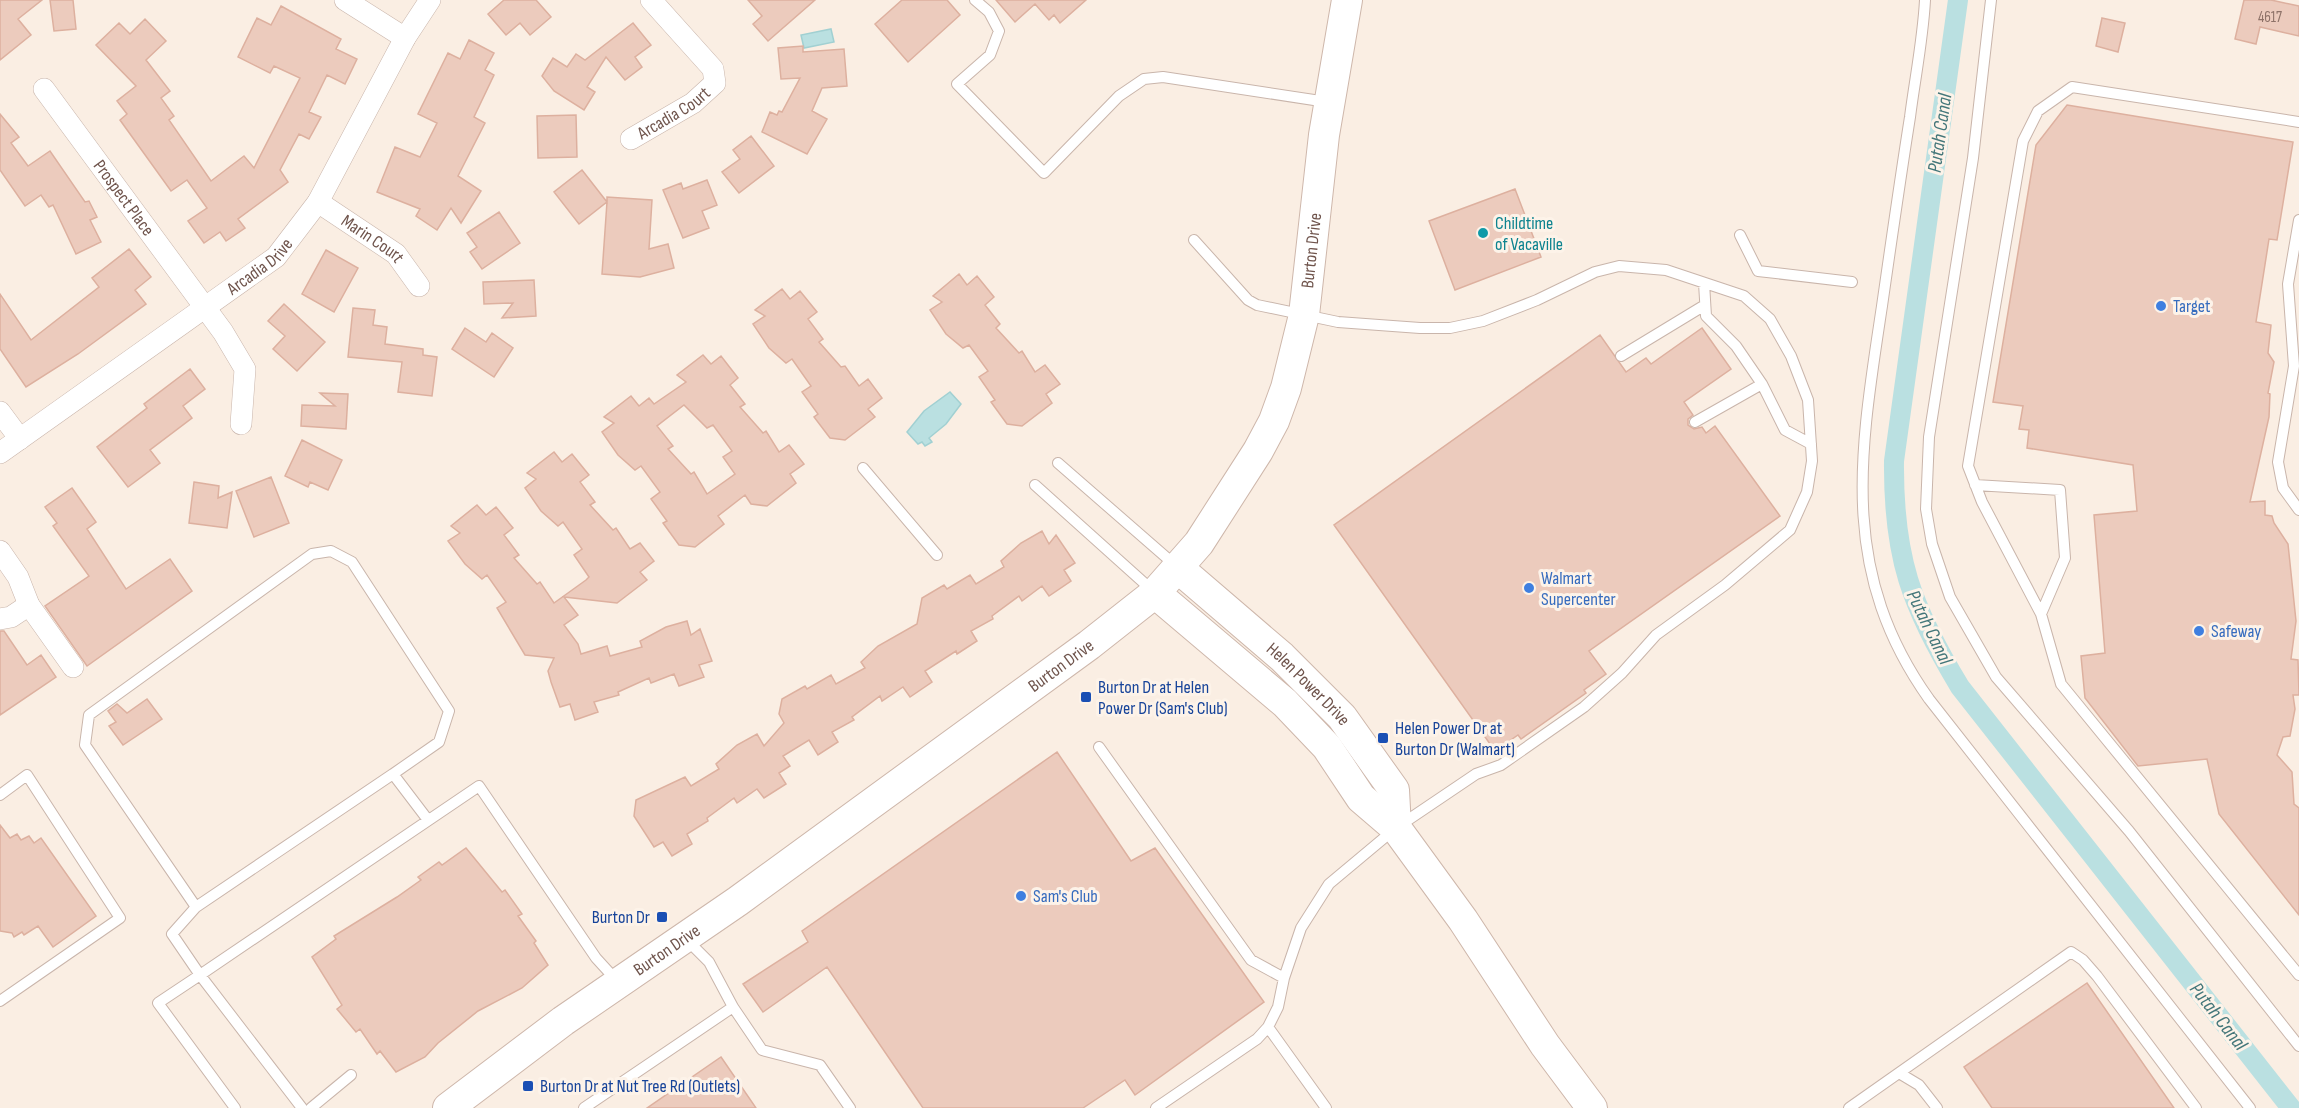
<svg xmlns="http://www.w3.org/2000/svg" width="2299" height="1108" viewBox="0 0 2299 1108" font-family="'Sofia Sans Condensed',sans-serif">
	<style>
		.water { fill: #bae0e1; stroke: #a1d0d2; stroke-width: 1.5 }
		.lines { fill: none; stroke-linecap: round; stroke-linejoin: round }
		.canal { stroke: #bae0e1; stroke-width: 20 }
		.building { fill: #eccbbd; stroke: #ddb09f; stroke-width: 1.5; fill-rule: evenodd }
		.lane-casing { stroke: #c9b5ab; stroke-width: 12 }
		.street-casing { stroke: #c9b5ab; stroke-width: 22 }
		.secondary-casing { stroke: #ceb7ab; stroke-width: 32 }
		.lane { stroke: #fff; stroke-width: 10 }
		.street { stroke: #fff; stroke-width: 21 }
		.secondary { stroke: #fff; stroke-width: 30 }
		.culture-dot { fill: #0f9aa8; stroke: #fdf3e9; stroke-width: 2 }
		.shop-dot { fill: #3f7fe0; stroke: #fdf3e9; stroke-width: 2 }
		.transit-dot { fill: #1a4fb4; stroke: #fdf3e9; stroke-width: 2 }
		.labels { text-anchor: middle; stroke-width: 6; stroke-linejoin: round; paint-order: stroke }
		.number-label { font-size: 15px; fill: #8e7268 }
		.street-label { font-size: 18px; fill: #6f544c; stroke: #fdf3e9 }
		.culture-label { font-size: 18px; fill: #0d838f; stroke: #fdf3e9; text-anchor: start }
		.shop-label { font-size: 18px; fill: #366cbe; stroke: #fdf3e9; text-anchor: start }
		.transit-label { font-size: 18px; fill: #164399; stroke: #fdf3e9; text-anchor: start }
		.water-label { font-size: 20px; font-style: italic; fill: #44777a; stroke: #fdf3e9 }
	</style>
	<rect width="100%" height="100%" fill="#faeee3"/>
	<path class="water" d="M831,29L834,42L804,48L801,35Z
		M950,392L961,404L946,424L929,438L932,442L925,446L922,442L918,444L907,432L924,411Z"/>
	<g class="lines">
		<path class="canal" d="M1958,0L1894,461C1893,557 1911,606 1960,687L2291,1108"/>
	</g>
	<path class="building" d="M0,0H42L18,19L31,35L0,60Z
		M50,0H73L76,29L54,31Z
		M504,0H536L551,17L530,35L520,23L506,35L488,14Z
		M748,0H815L768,41L753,24L762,16Z
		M902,0H947L960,15L908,62L875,24Z
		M996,0H1086L1060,23L1054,15L1049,20L1035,4L1015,22Z
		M2244,0H2271L2299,6V36L2260,27L2256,44L2235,39Z
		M281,6L341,39L336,49L357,59L345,84L327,75L309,112L321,117L309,139L299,134L280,170L288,182L238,219L245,228L226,241L220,232L204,243L188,221L207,208L187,180L171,191L120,120L127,114L117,101L136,86L96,45L119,23L130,34L145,19L166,41L146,60L170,91L161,98L174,116L169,120L211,181L244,156L254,168L300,78L274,66L270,73L238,57L257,18L271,25Z
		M2102,18L2125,23L2118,52L2096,46Z
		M633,23L651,45L635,57L642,67L625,80L606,57L587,87L595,92L584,110L554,91L542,76L553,58L567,67L576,54L585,60Z
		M469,40L494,53L485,70L494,75L474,117L485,123L458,176L481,191L461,223L451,208L437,230L416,216L420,209L377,192L395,147L420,157L437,123L418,114L448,53L460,59Z
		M803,46V52L844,49L847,86L822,88L812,111L827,119L807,154L762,132L770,112L777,115L779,111L782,112L800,78L781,79L778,48Z
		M2067,105L2293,142L2277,240L2269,239L2256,322L2271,325L2268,353L2274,362L2268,393L2270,394L2269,417L2250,502L2265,501V515L2272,516L2274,523L2288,544L2296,621L2291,659L2298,660L2299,695H2293L2295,709L2290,736L2283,737L2277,755L2292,772L2294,804L2299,808V915L2219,814L2207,759L2138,766L2085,698L2081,656L2105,653L2094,515L2137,511L2133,465L2027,448L2029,430L2019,429L2023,406L1993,402L2036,145Z
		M0,114L19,137L11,143L28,166L50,151L85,202L89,201L97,217L90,220L101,242L76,254L53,205L49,207L41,195L25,206L0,170Z
		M576,115L577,157L538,158L537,116Z
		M751,136L774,166L739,193L722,172L740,159L733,150Z
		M582,170L607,202V197L652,200L649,249L668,244L674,268L640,277L602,274L607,202L579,224L554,192Z
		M707,180L717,205L702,211L709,228L683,238L663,190L681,183L683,189Z
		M1515,189L1541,257L1455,290L1429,221Z
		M499,212L520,243L482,269L470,252L477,247L467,233Z
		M129,249L151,277L135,290L146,304L78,354L26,387L0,349V294L31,340L99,287L92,278Z
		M326,250L358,268L334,312L302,294Z
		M959,274L967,285L977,276L994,297L985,305L1000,324L996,328L1019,353L1022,351L1035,372L1045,365L1060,384L1046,394L1052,403L1022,426L1007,424L991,402L995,400L979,377L988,371L969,345L963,348L946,334L930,310L942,302L933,296Z
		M534,280L536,316L502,318L513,303L484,304L483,282Z
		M782,289L790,299L800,291L817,312L808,319L823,339L819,342L841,367L845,366L859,386L868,379L882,398L868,409L875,417L845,440L830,438L814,417L818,414L802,392L811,386L792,359L786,363L769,348L753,324L765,316L755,310Z
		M284,304L325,342L297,371L273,349L285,336L268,321Z
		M353,308L375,310L373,325L387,327L385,344L423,349V355L437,357L432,396L398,392L402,362L348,357Z
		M465,328L486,342L492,333L513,348L494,377L452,349Z
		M1702,328L1731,369L1684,402L1693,415L1688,419V425L1694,429L1702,427L1706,433L1715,426L1780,516L1589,651L1606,674L1584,690L1586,693L1521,739L1518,735L1495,751L1334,525L1600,335L1626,372L1646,358L1651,364Z
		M703,355L711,364L721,356L738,378L730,385L745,404L740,407L763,433L766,431L779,452L789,445L804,464L790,474L796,483L767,506L751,504L745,495L718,516L724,524L695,547L679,545L663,523L667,521L651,499L660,492L641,466L635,470L618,455L602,432L614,423L604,417L631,396L639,406L649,398L654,404L686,382L677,375ZM684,405L707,428L713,425L732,451L723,457L735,474L707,494L694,472L691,474L668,449L673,446L657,426Z
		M190,369L205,389L183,406L192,418L150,450L160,463L128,487L97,447L147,408L144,404Z
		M320,393L348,394L346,429L301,426L302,405L335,406Z
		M302,440L342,460L328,490L310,482L308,487L285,476Z
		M554,452L562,462L572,454L589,475L580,482L595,502L590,505L613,530L616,528L630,549L640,543L654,561L640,572L647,580L617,603L564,597L578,615L564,625L578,644L581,654L607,646L610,656L642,647L640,641L666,627L687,621L691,635L700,629L712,661L699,665L704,677L679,686L674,674L651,683L649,678L618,692L619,695L594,702L598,712L575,720L570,704L560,707L551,682L548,671L554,658L525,655L497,608L506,602L487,575L482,579L465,564L448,541L460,533L451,526L477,505L486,515L496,507L513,528L504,535L519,555L514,558L537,584L540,582L554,603L586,580L589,577L574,555L582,549L563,522L558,526L541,511L525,488L536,479L527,473Z
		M271,477L289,523L254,537L236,491Z
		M194,482L219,486L218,498L232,492L227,528L189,523Z
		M72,488L96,522L87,529L126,589L170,559L192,591L87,666L45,606L89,576L53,526L57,523L45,507Z
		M1042,531L1049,544L1056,535L1075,563L1064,570L1071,581L1049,596L1042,586L1022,601L1019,596L992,616L993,619L971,631L977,641L957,654L956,651L925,671L932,682L910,697L903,687L882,701L880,696L852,717L854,720L832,732L838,742L818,755L809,740L783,756L790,766L779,773L786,784L764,798L757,789L737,803L734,798L707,818L708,821L687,834L692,844L672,856L663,842L654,847L634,816L636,800L685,777L691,786L719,769L716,764L737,745L757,734L764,746L784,723L779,714L782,699L805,686L807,689L831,675L836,684L865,668L861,662L878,646L917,624L922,598L944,585L947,589L970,575L976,584L1004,567L1001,561L1021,543Z
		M0,631H4L27,665L41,655L56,677L0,715Z
		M147,699L162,719L123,745L109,726L116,722L108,711L117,704L127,713Z
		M1057,752L1131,861L1155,848L1264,1002L1135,1095L1125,1080L1083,1108H923L827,967L763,1012L743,984L808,942L802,931Z
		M0,825L10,838L17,834L21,840L29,836L34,843L41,838L96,916L53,947L38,926L24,935L22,932L14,937L12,933L0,931Z
		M466,848L502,892L505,890L522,914L518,916L536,941L534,943L548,965L522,988L478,1011L438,1043L425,1057L396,1072L380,1051L377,1054L360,1029L356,1032L337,1009L342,1005L312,957L336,939L334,936L397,897L421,880L418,877L439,862L442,865Z
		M2087,983L2174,1108H1992L1964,1067Z
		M721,1057L756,1108H647Z"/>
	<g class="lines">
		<defs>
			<path id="lane" d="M975,0L989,12L999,31L990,55L957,84L1044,173L1119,96L1144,79L1163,77L1327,102
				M1925,0C1923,39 1915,78 1910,117C1900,180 1891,243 1882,306C1860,452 1838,571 1929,699L2250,1108
				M1991,0L1973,158L1929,437L1926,509L1932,544L1950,597L1996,677L2129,831L2299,1046
				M2299,122L2072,87L2038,111L2023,141L1968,466L1982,502L2041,614L2061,684L2299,975
				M2299,220L2288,284L2294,366L2278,462L2283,488L2299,510
				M1740,235L1758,271L1852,282
				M1704,283L1706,316L1736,346L1762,384L1785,430L1811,444
				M1621,356L1705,305
				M1695,422L1762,384
				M1058,463L1175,565
				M863,468L937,555
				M1035,485L1153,591
				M1975,485L2060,490L2065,558L2041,614
				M1099,747L1251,960L1284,978
				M393,774L439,742L449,711L352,562L331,551L312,554L89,715L85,745L196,907L393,774L428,820
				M0,795L27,775L120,918L0,1001
				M196,907L172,934L200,975L479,786L596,958L617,981
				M687,940L709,962L733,1007L762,1050L820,1065L850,1108
				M1268,1027L1326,1108
				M1899,1073L1919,1085L1937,1108
				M235,1108L158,1003L200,975L302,1108
				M311,1108L351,1075
				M584,1108L733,1007
				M1156,1108L1257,1039L1268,1027L1278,1007L1284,978L1301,928L1329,884L1396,828L1476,774L1501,765L1584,707L1622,673L1656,635L1725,585L1790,530L1807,492L1812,461L1808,400L1791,356L1770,319L1744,296L1666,270L1619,266L1595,272L1537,300L1483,321L1450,328H1420L1338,322L1257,305L1248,300L1194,240
				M1849,1108L2071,952L2083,960L2097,976L2196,1108"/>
			<g id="street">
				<path d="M345,0L405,38"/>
				<path id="s1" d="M44,89L223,332L245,369L241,424"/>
				<path id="s2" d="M631,139L693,103L715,83L713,69L651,0"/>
				<path id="s3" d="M318,202L396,254L419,286"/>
				<path d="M0,412L20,439"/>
				<path id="s4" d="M0,453L276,257L318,202L405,38L430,0"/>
				<path d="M0,551L18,577L29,605L73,667"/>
				<path d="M0,619L11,617L29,605"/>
			</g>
			<g id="secondary">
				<path id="s5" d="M1177,567L1282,657L1342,717L1394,790L1396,828"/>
				<path d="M1155,593L1285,703L1327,747L1361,798L1396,828L1463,920L1545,1045L1592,1108"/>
				<path id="s6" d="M448,1108L563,1021L738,901L1089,645L1155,593L1199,543L1258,451L1274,421L1286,388L1304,315L1324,135L1347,0"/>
			</g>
		</defs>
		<use href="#lane" class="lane-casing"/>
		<use href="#street" class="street-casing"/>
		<use href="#secondary" class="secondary-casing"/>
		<use href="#lane" class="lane"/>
		<use href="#street" class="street"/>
		<use href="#secondary" class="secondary"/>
	</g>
	<circle class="culture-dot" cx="1483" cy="233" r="6"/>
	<g class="shop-dot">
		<circle cx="2161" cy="306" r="6"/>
		<circle cx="1529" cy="588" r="6"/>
		<circle cx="2199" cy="631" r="6"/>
		<circle cx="1021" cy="896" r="6"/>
	</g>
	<g class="transit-dot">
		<rect x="1080" y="691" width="12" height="12" rx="3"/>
		<rect x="1377" y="732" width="12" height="12" rx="3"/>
		<rect x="656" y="911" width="12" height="12" rx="3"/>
		<rect x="522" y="1080" width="12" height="12" rx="3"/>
	</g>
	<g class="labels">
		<g class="number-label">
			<text x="2270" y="22">4617</text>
		</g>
		<g class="street-label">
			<text dy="6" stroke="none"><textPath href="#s2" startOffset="50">Arcadia Court</textPath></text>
			<text dy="6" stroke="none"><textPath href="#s1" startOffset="135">Prospect Place</textPath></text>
			<text dy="6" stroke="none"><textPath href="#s3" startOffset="66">Marin Court</textPath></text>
			<text dy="6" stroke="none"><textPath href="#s6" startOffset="1260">Burton Drive</textPath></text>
			<text dy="6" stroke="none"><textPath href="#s4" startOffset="320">Arcadia Drive</textPath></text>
			<text dy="6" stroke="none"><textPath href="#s6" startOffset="756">Burton Drive</textPath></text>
			<text dy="6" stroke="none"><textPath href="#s5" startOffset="176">Helen Power Drive</textPath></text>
			<text dy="6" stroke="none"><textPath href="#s6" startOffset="270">Burton Drive</textPath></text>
		</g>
		<g class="culture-label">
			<text x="1495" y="229">Childtime<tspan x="1495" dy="21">of Vacaville</tspan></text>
		</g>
		<g class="shop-label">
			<text x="2173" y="312">Target</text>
			<text x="1541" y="584">Walmart<tspan x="1541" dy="21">Supercenter</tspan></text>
			<text x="2211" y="637">Safeway</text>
			<text x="1033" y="902">Sam's Club</text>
		</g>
		<g class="transit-label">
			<text x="1098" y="693">Burton Dr at Helen<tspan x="1098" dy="21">Power Dr (Sam's Club)</tspan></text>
			<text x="1395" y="734">Helen Power Dr at<tspan x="1395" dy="21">Burton Dr (Walmart)</tspan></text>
			<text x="650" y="923" text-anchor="end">Burton Dr</text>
			<text x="540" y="1092">Burton Dr at Nut Tree Rd (Outlets)</text>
		</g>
		<g class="water-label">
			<text transform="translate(1939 133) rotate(-82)" y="7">Putah Canal</text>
			<text transform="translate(1930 627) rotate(64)" y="7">Putah Canal</text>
			<text transform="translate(2219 1016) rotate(52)" y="7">Putah Canal</text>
		</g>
	</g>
</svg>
